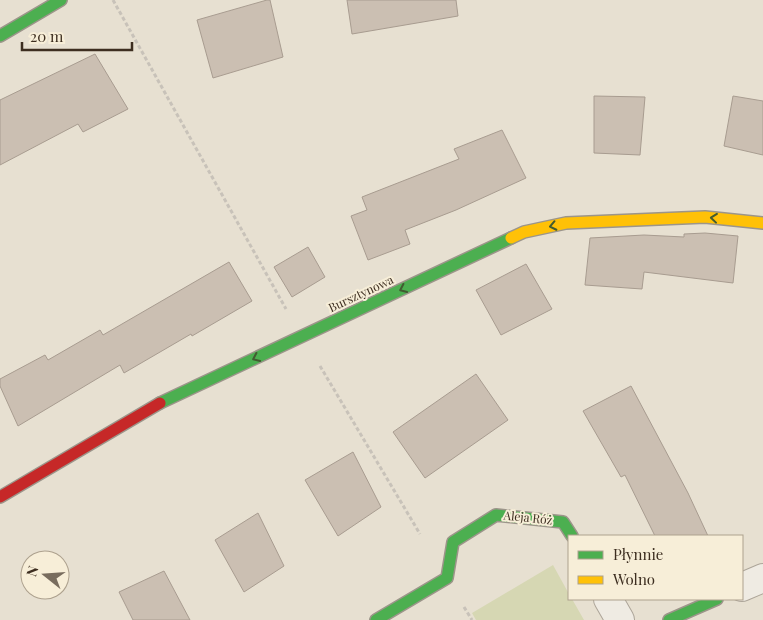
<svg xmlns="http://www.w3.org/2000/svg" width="763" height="620" viewBox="0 0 763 620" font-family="'Playfair Display',serif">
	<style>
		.green { fill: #d6d7b3 }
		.building { fill: #cbbfb2; stroke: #a89c90 }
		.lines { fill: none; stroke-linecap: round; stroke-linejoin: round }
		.street-casing { stroke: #ada599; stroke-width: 30 }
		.fast-casing { stroke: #9c958a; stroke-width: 14 }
		.slow-casing { stroke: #9c958a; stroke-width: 14 }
		.jam-casing { stroke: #9c958a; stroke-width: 14 }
		.path { stroke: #c8c2b9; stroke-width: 3; stroke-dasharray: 4 2.5; stroke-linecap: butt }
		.street { stroke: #efebe3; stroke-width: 28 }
		.fast { stroke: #4caf50; stroke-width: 11 }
		.slow { stroke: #ffc107; stroke-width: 11 }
		.jam { stroke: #c62828; stroke-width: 11 }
		.oneway { stroke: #425b31 }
		.labels { text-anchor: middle; stroke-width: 4; stroke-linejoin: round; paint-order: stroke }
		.street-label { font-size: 12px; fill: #3d2e20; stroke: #f7eed8 }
	</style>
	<rect width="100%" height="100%" fill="#e7e0d1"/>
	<path class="green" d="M553,565L569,594V599H572L584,620H476L472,613Z"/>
	<path class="building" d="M267,0H270L283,57L213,78L197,20Z
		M347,0H456L458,16L352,34Z
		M95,54L128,109L83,132L78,124L0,165V100Z
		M594,96L645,97L640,155L594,153Z
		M733,96L763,101V155L724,146Z
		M502,130L526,178L456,210L405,230L410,244L368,260L351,216L367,210L362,197L459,159L454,149Z
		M705,233L738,236L733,283L644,272L642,289L585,285L590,238L644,235L684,237V234Z
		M308,247L325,277L292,297L274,267Z
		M229,262L252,301L192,336L191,334L124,373L120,365L18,426L0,386V379L45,355L48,360L100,330L103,335Z
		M526,264L552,309L501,335L476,290Z
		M476,374L508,420L425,478L393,432Z
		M631,386L688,493L708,536H655L625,475L621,477L583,411Z
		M353,452L381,507L338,536L305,480Z
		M258,513L284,566L244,592L215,540Z
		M164,571L190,620H133L119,592Z"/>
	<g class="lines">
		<defs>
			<path id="street" d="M742,587L763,578
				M608,599L620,620"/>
			<path id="fast" d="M0,36L61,0
				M160,403L511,238
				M376,620L447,578L453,542L496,515L563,522L572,536
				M669,620L717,599"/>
			<path id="slow" d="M511,238L524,232L566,223L705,217L763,223"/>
			<path id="jam" d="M0,497L160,403"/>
		</defs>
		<use href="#street" class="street-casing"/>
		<use href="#fast" class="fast-casing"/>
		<use href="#slow" class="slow-casing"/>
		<use href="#jam" class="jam-casing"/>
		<path class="path" d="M113,0L286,309
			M320,366L420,534
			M464,607L472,620"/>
		<use href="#street" class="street"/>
		<use href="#fast" class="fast"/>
		<use href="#slow" class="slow"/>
		<use href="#jam" class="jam"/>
	</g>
	<defs><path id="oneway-chevron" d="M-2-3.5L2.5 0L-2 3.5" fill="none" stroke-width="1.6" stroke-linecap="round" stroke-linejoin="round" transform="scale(1.25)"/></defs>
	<g class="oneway">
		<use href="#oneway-chevron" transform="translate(714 218) rotate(-174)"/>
		<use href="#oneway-chevron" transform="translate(553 226) rotate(168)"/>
		<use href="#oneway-chevron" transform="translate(403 289) rotate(155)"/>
		<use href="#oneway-chevron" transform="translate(256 358) rotate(155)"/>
	</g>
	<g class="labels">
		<g class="street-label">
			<text transform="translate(361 294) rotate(-25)" y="4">Bursztynowa</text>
			<text transform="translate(528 518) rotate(6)" y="4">Aleja Róż</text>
		</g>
	</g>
	<rect x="568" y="535" width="175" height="65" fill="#f7eed8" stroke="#ada18e"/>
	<rect x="578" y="551" width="25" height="8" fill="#4caf50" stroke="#ada18e"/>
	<text x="613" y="560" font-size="15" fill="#3d2e20">Płynnie</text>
	<rect x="578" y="576" width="25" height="8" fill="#ffc107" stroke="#ada18e"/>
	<text x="613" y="585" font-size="15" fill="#3d2e20">Wolno</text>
	<g transform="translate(45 575) rotate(287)"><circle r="24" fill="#f7eed8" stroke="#ada18e"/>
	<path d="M0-4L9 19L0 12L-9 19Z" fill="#786c5e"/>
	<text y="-8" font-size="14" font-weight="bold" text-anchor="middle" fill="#3d2e20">N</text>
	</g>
	<path d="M22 42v8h110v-8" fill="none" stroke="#3d2e20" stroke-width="2.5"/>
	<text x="30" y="42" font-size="15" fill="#3d2e20" stroke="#f7eed8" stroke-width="4" paint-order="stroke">20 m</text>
</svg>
